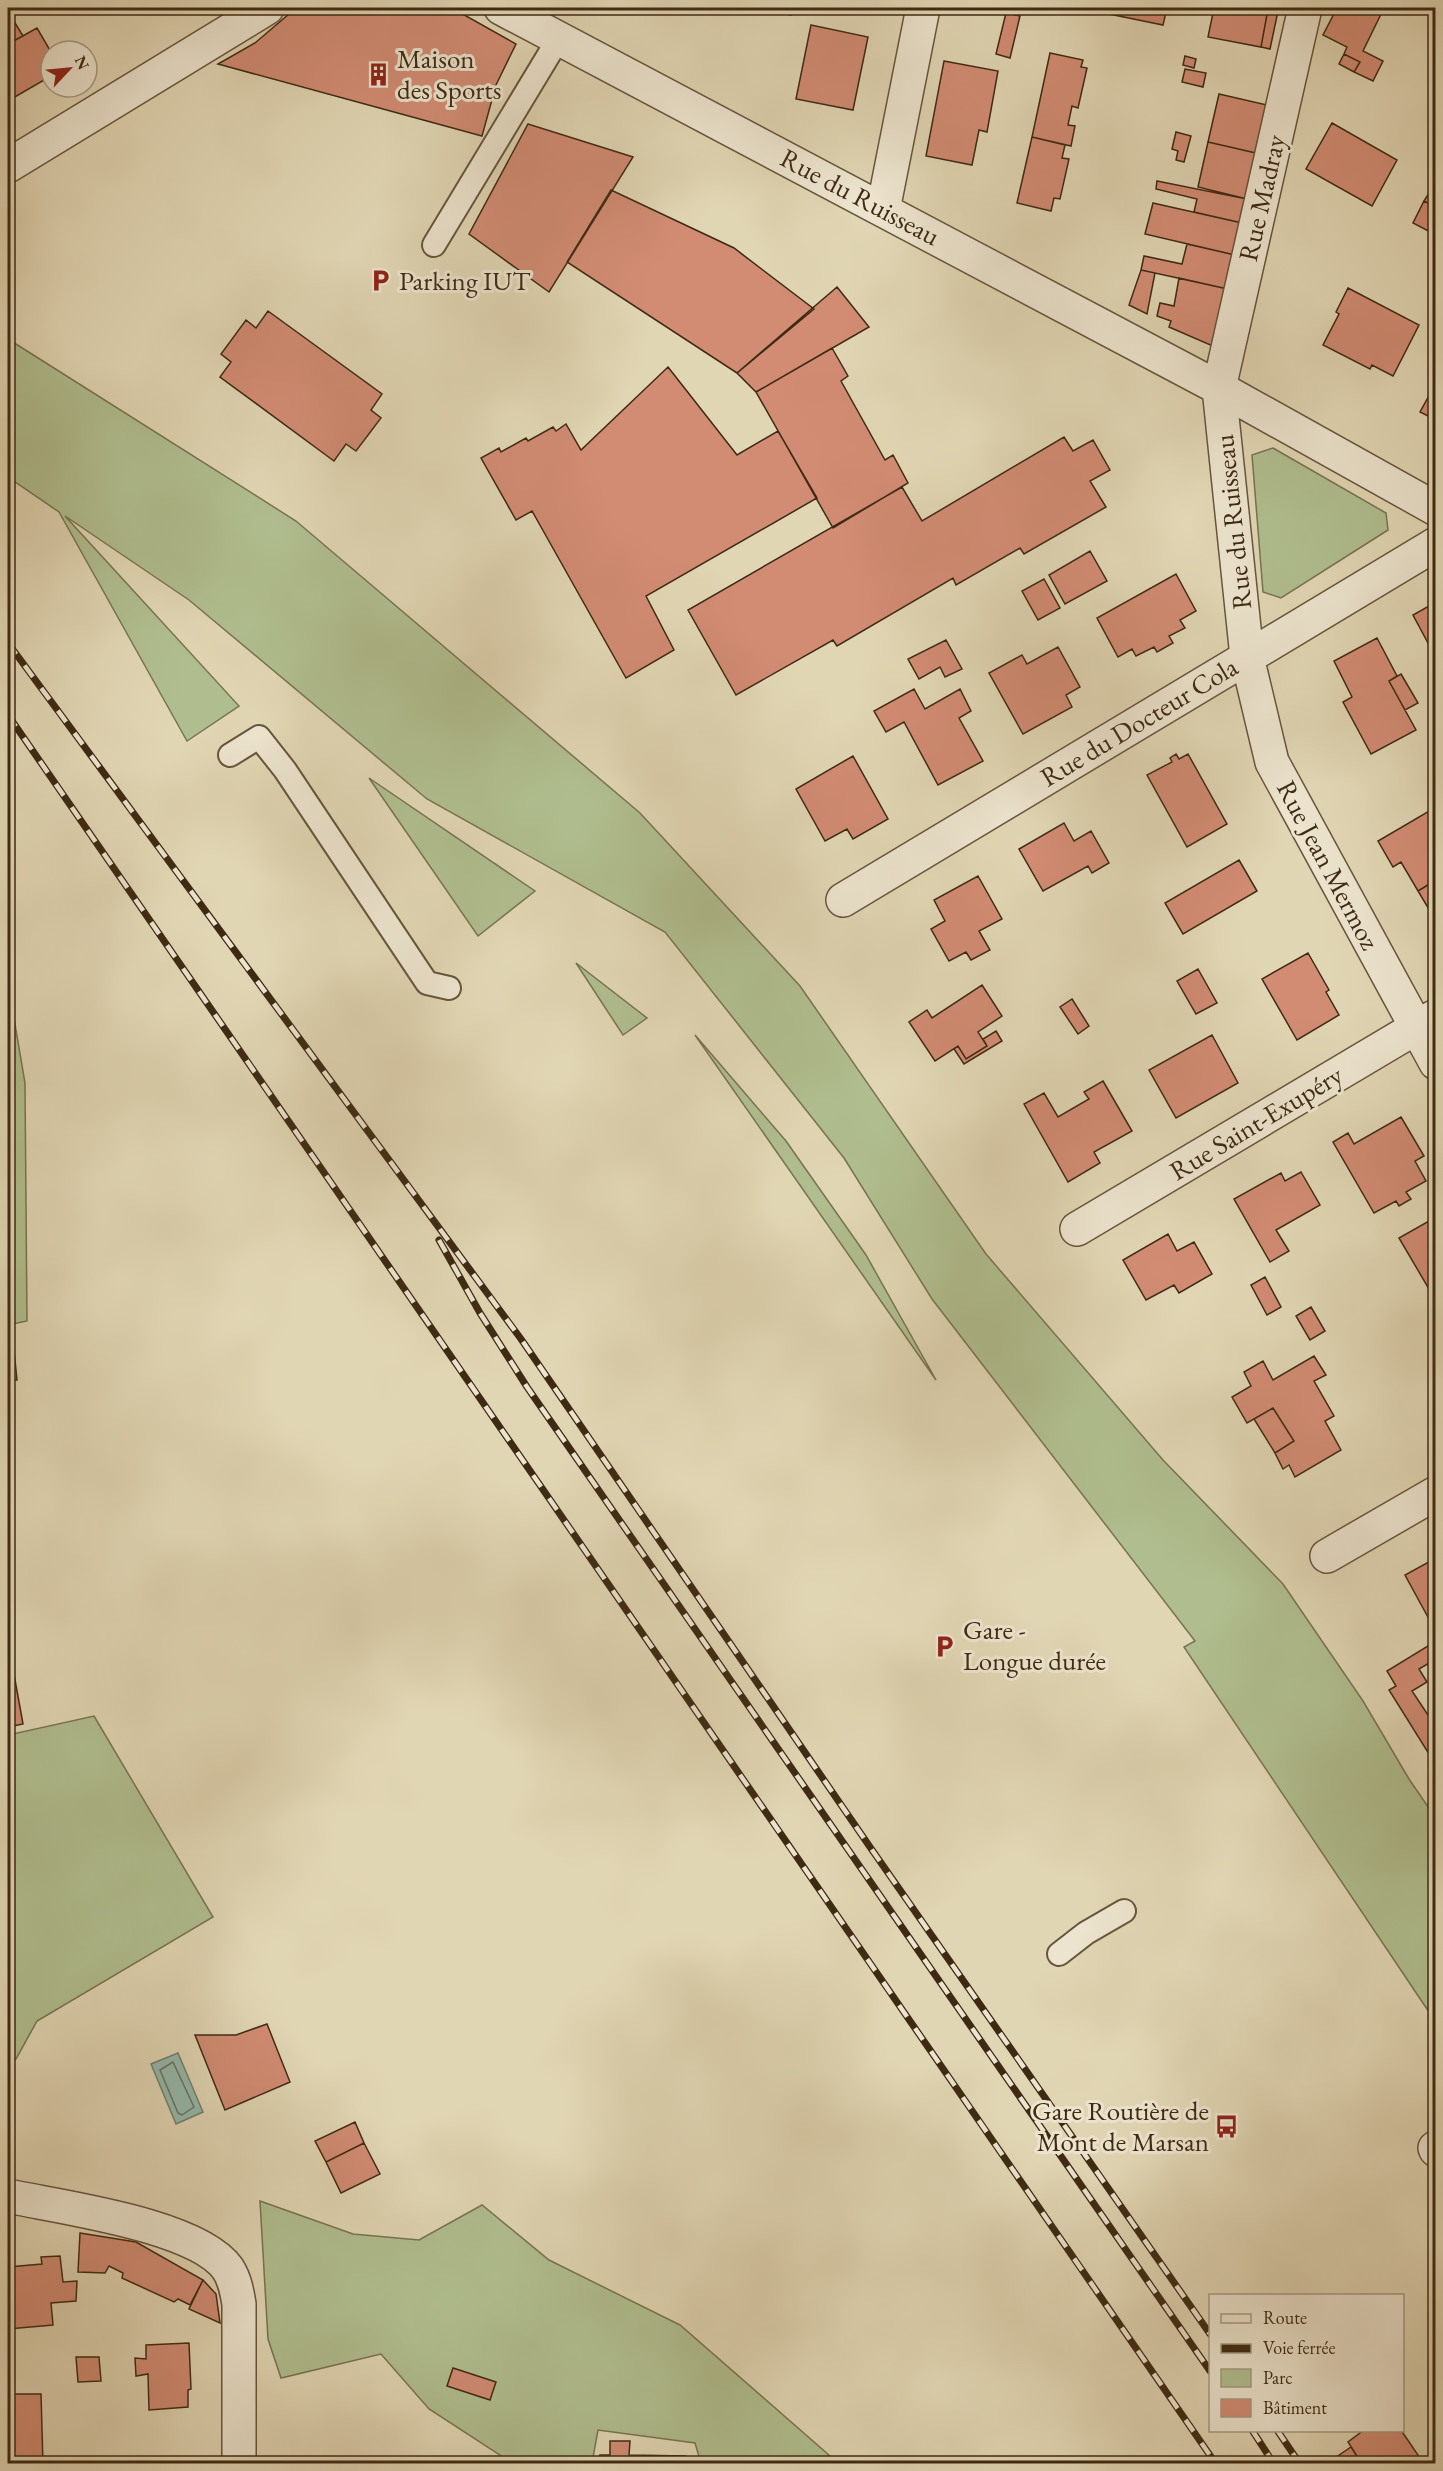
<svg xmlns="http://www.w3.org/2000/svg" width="1443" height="2471" viewBox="0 0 1443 2471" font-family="'EB Garamond',serif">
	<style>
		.green { fill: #b0be8f; stroke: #777451; stroke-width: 1.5 }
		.water { fill: #94b9ac; stroke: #72806f; stroke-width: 1.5 }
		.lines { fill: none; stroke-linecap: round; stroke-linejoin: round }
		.shore { stroke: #697260; stroke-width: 1.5 }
		.building { fill: #d28c74; stroke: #3e2a13; stroke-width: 1.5 }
		.service-casing { stroke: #67553b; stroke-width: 26 }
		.minor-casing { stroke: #67553b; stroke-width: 36 }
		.service { stroke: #ece4ce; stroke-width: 22 }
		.minor { stroke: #ece4ce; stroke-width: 33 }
		.rail-casing { stroke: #3e2a13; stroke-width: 7 }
		.rail { stroke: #ece4ce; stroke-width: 4.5; stroke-dasharray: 14; stroke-linecap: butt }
		.labels { text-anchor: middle; stroke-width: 6; stroke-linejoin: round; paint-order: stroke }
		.poi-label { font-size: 27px; fill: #3e2a13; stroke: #ece4ce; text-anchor: start }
		.street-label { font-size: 27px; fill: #3e2a13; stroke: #ece4ce }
	</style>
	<rect width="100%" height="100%" fill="#e1d6b4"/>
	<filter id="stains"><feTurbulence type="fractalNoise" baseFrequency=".00333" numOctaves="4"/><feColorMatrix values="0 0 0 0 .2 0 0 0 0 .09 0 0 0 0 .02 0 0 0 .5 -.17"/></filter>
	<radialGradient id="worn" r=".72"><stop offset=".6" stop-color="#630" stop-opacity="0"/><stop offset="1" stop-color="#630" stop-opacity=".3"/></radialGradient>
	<path class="green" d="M8,339L296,521L640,813L800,986L986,1254L1163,1460L1283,1584L1363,1701L1409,1779L1435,1817V2021L1184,1647L1195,1641L932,1299L844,1158L665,932L427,799L189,600L65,516L239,706L187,741L59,512L8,477Z
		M1273,448L1386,513L1388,530L1281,598L1263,592L1252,455Z
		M369,778L535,891L478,936Z
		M576,963L647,1018L623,1035Z
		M8,983L25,1083L27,1321L8,1325Z
		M695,1035L786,1141L866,1255L936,1380Z
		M94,1716L213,1917L37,2021L16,2059H8V1735Z
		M260,2201L353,2234L419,2240L482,2205L549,2260L680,2325L838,2463H701L695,2443L598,2430L592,2463H512L429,2409L381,2354L281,2378L268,2339Z"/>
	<path class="water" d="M178,2053L203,2112L176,2124L151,2064Z"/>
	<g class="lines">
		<path class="shore" d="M173,2062L194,2107L182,2115L178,2113L160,2070Z"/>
	</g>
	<path class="building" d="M296,8H452L516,44L496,85L482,136L218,64L255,43Z
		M761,8H792L791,15Z
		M1080,8H1167L1163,25Z
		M1214,8H1279L1278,11L1268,9L1261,47L1208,37Z
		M1337,8H1384L1363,51L1383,61L1373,81L1354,72L1360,62L1344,54L1347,47L1323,35Z
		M1268,9L1278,11L1270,49L1261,47Z
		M1006,13L1020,16L1010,58L996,54Z
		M12,18L23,36L8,44V21Z
		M811,25L868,37L853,110L796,99Z
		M37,28L51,52V76L8,101V44Z
		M1050,53L1083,60L1081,67L1087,68L1078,108L1072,106L1068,125L1075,126L1071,146L1032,137Z
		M1344,54L1360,62L1354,72L1339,64Z
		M1185,56L1196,59L1194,68L1183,65Z
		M944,61L998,71L987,132L979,130L972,165L926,156Z
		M1185,69L1206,73L1203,87L1182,82Z
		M1219,94L1267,105L1256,153L1208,142Z
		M1332,123L1397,160L1372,206L1306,169Z
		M528,124L633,157L549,292L469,234Z
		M1176,132L1191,136L1184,162L1176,160L1178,151L1172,149Z
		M1032,137L1065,145L1062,158L1069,159L1060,199L1054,198L1051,211L1017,203Z
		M1208,142L1256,153L1247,199L1198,187Z
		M1157,181L1247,199L1242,223L1194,212L1197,199L1156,189Z
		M611,190L734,248L814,309L737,373L567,262Z
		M1431,190L1436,192V207L1424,201Z
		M1424,201L1436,207V235L1413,223Z
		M1153,203L1242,223L1235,255L1145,234Z
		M1187,244L1235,255L1228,289L1141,270L1144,256L1182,264Z
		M1141,270L1155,273L1147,314L1129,305Z
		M1179,278L1228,289L1215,347L1169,327L1171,321L1157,316L1160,303L1174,306Z
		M837,287L869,327L756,392L737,373Z
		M1348,288L1419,325L1393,376L1372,365L1370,369L1323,345L1339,314L1336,312Z
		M268,311L382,394L371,410L381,418L356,451L346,444L334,461L220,377L231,362L221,354L246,320L256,328Z
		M832,348L848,376L841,381L885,460L893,455L908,483L833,528L756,392Z
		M668,367L737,455L778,431L817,498L646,596L674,650L626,678L532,511L516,520L481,458L499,448L501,452L526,438L528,441L553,427L556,431L566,424L581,450Z
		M1436,383V420L1420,412Z
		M1064,437L1073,451L1093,440L1110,470L1090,481L1106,507L1024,554L1020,548L956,585L953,578L837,646L833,640L736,695L688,610L902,487L922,521Z
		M1090,551L1107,581L1065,604L1049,575Z
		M1176,574L1196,611L1180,620L1185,628L1169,636L1173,643L1157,652L1154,647L1136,656L1132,649L1118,657L1097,618Z
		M1044,579L1060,608L1038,620L1022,591Z
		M1436,602V658L1413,615Z
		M1377,638L1397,676L1389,681L1416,730L1371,754L1343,702L1352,697L1334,661Z
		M946,640L962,669L945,677L940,667L919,679L908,659Z
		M1058,647L1080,687L1066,695L1072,707L1023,734L989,673L1022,655L1027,664Z
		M1401,674L1418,703L1405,710L1389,681Z
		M914,689L925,709L960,689L971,711L959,718L983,761L938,785L904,722L886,732L874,711Z
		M1176,754L1179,759L1188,754L1227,824L1187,847L1147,775L1172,762L1170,758Z
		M853,756L888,819L853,839L847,829L825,841L796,789Z
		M1436,807V880L1418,891L1401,862L1393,867L1378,841Z
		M1064,823L1074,841L1091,831L1109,863L1092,873L1088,866L1043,891L1019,849Z
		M1239,860L1257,891L1183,934L1165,903Z
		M978,876L1002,919L979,931L990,950L971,960L966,952L949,961L931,929L945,921L934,900Z
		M1436,880V921L1418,891Z
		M1308,953L1329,990L1326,992L1339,1015L1297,1040L1262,979Z
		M1198,969L1217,1003L1196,1014L1177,981Z
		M982,985L1002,1016L978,1032L987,1046L966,1059L958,1046L935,1061L909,1022L927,1010L932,1018Z
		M1072,999L1089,1026L1078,1034L1060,1007Z
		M996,1031L1002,1041L964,1064L954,1049L958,1046L966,1059L987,1046L983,1039Z
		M1212,1035L1238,1083L1176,1118L1149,1070Z
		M1103,1081L1132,1131L1094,1152L1100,1163L1068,1182L1024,1104L1044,1093L1058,1117L1089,1099L1084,1092Z
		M1401,1117L1424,1156L1415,1161L1426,1181L1406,1192L1411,1199L1399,1206L1396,1201L1374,1213L1333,1142L1348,1133L1354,1144Z
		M1301,1172L1320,1205L1276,1230L1289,1251L1270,1262L1234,1199L1281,1173L1285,1181Z
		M1436,1217V1301L1399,1238Z
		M1168,1234L1177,1251L1194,1242L1212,1274L1179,1293L1174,1285L1146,1300L1123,1260Z
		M1265,1277L1281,1307L1267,1315L1251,1285Z
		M1311,1307L1325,1331L1310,1340L1296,1316Z
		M14,1350L17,1380H8V1351Z
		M1314,1356L1326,1375L1314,1381L1334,1416L1325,1421L1341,1450L1295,1477L1289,1465L1283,1469L1275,1453L1294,1441L1273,1408L1247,1423L1232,1397L1251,1386L1244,1372L1263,1361L1273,1380Z
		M1273,1408L1294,1441L1275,1453L1254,1419Z
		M1436,1558V1615L1429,1619L1405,1575Z
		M8,1641L23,1724L8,1727Z
		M1436,1641V1659L1419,1669L1427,1682L1412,1691L1436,1727V1750L1429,1754L1389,1690L1396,1686L1387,1671Z
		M267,2024L290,2082L225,2110L195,2035H236Z
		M355,2122L364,2143L326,2162L315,2141Z
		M364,2143L380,2174L341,2193L326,2162Z
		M80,2233L136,2242L203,2280L190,2305L178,2299L174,2302L122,2278L123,2273L109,2266L105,2273L78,2272Z
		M60,2256L63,2282L77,2281L76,2301L51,2303L53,2325L8,2329V2267L42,2264L41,2257Z
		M203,2280L216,2294L220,2323L189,2309Z
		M189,2343L191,2389L188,2390V2407L149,2410L148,2374L136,2376L135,2358L146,2359V2345Z
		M76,2357H99L101,2381L78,2382Z
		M453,2368L496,2382L490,2400L447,2386Z
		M8,2394H41L43,2464H8Z
		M1364,2430H1401L1424,2464H1362L1348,2442Z
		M610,2441H630L629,2455L686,2456V2464H600V2455H610Z
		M1351,2447L1362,2464H1326Z"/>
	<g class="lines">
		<defs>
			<path id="service" d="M434,245L559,38
				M230,755L259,737L285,770L427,983L449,988
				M1059,1954L1086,1933L1124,1911"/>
			<path id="minor" d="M501,8L1219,388L1436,509
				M1305,8L1219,388L1247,657L1272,762L1436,1063
				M8,166L267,8
				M883,210L923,8
				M843,900L1436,544
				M1077,1229L1434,1017
				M1327,1556L1436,1493
				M1435,2148L1436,2150
				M8,2196C59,2207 198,2225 228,2269C235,2280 237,2292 239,2304V2464"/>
		</defs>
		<use href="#service" class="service-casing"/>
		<use href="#minor" class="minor-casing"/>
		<use href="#service" class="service"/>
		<use href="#minor" class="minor"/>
		<defs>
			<path id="rail" d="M8,643L521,1339L870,1847L1210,2334
				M8,715L1216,2464
				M439,1240L480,1313L527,1387L1210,2371
				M1252,2430L1274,2464
				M1277,2430L1300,2464"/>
		</defs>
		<use href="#rail" class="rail-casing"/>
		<use href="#rail" class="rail"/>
	</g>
	<defs>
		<symbol id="building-bare" viewBox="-9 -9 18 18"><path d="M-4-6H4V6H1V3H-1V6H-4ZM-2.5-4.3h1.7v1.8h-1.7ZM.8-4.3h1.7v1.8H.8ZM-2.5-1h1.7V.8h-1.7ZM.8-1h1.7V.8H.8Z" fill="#8f2418" stroke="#ece4ce" stroke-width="2.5" paint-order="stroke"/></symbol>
		<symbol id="parking-bare" viewBox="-9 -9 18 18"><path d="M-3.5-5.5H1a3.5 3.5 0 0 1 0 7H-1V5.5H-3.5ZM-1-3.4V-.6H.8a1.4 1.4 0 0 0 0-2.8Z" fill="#8f2418" stroke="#ece4ce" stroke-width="2.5" paint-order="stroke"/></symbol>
		<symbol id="bus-bare" viewBox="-9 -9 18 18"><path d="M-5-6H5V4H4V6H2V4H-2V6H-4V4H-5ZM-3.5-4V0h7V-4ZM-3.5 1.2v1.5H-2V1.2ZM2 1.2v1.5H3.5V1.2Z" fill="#8f2418" stroke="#ece4ce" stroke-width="2.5" paint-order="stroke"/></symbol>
	</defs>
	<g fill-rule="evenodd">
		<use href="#building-bare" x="362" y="58" width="33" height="33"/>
		<use href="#parking-bare" x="364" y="264" width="33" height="33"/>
		<use href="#parking-bare" x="928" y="1630" width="33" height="33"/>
		<use href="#bus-bare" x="1210" y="2110" width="33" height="33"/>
	</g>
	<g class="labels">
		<g class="poi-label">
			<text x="397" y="68">Maison<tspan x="397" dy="31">des Sports</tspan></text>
			<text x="399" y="290">Parking IUT</text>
			<text x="963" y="1639">Gare -<tspan x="963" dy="31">Longue durée</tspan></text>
			<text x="1209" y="2120" text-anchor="end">Gare Routière de<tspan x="1209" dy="31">Mont de Marsan</tspan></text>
		</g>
		<g class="street-label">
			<text transform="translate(860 197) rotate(28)" y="9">Rue du Ruisseau</text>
			<text transform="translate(1262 198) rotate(-77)" y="9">Rue Madray</text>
			<text transform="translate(1233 522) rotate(-96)" y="9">Rue du Ruisseau</text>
			<text transform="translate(1139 722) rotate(-31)" y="9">Rue du Docteur Cola</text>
			<text transform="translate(1328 865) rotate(62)" y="9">Rue Jean Mermoz</text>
			<text transform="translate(1256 1123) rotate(-31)" y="9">Rue Saint-Exupéry</text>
		</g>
	</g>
	<rect width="1443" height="2471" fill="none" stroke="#e1d6b4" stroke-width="30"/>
	<rect x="9" y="9" width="1425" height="2453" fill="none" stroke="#3e2a13" stroke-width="3"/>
	<rect x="15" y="15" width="1413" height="2441" fill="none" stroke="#3e2a13" stroke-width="1.5"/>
	<rect x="1209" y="2294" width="195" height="138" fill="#ece4ce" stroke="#a69a83" stroke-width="1.5"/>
	<rect x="1221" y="2314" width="30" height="9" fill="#ece4ce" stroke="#a69a83" stroke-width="1.5"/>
	<text x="1263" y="2324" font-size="18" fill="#3e2a13">Route</text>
	<rect x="1221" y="2344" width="30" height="9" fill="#3e2a13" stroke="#a69a83" stroke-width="1.5"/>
	<text x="1263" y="2354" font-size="18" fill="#3e2a13">Voie ferrée</text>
	<rect x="1221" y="2369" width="30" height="18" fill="#b0be8f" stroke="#a69a83" stroke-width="1.5"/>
	<text x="1263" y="2384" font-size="18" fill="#3e2a13">Parc</text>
	<rect x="1221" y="2399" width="30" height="18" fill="#d28c74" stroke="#a69a83" stroke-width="1.5"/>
	<text x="1263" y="2414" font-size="18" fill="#3e2a13">Bâtiment</text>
	<g transform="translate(69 69) rotate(64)"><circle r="28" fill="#ece4ce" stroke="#a69a83" stroke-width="1.5"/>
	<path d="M0-4.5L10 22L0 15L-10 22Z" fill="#8f2418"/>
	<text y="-9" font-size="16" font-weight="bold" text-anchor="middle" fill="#3e2a13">N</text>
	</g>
	<rect width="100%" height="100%" filter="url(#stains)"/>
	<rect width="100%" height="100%" fill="url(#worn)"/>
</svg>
